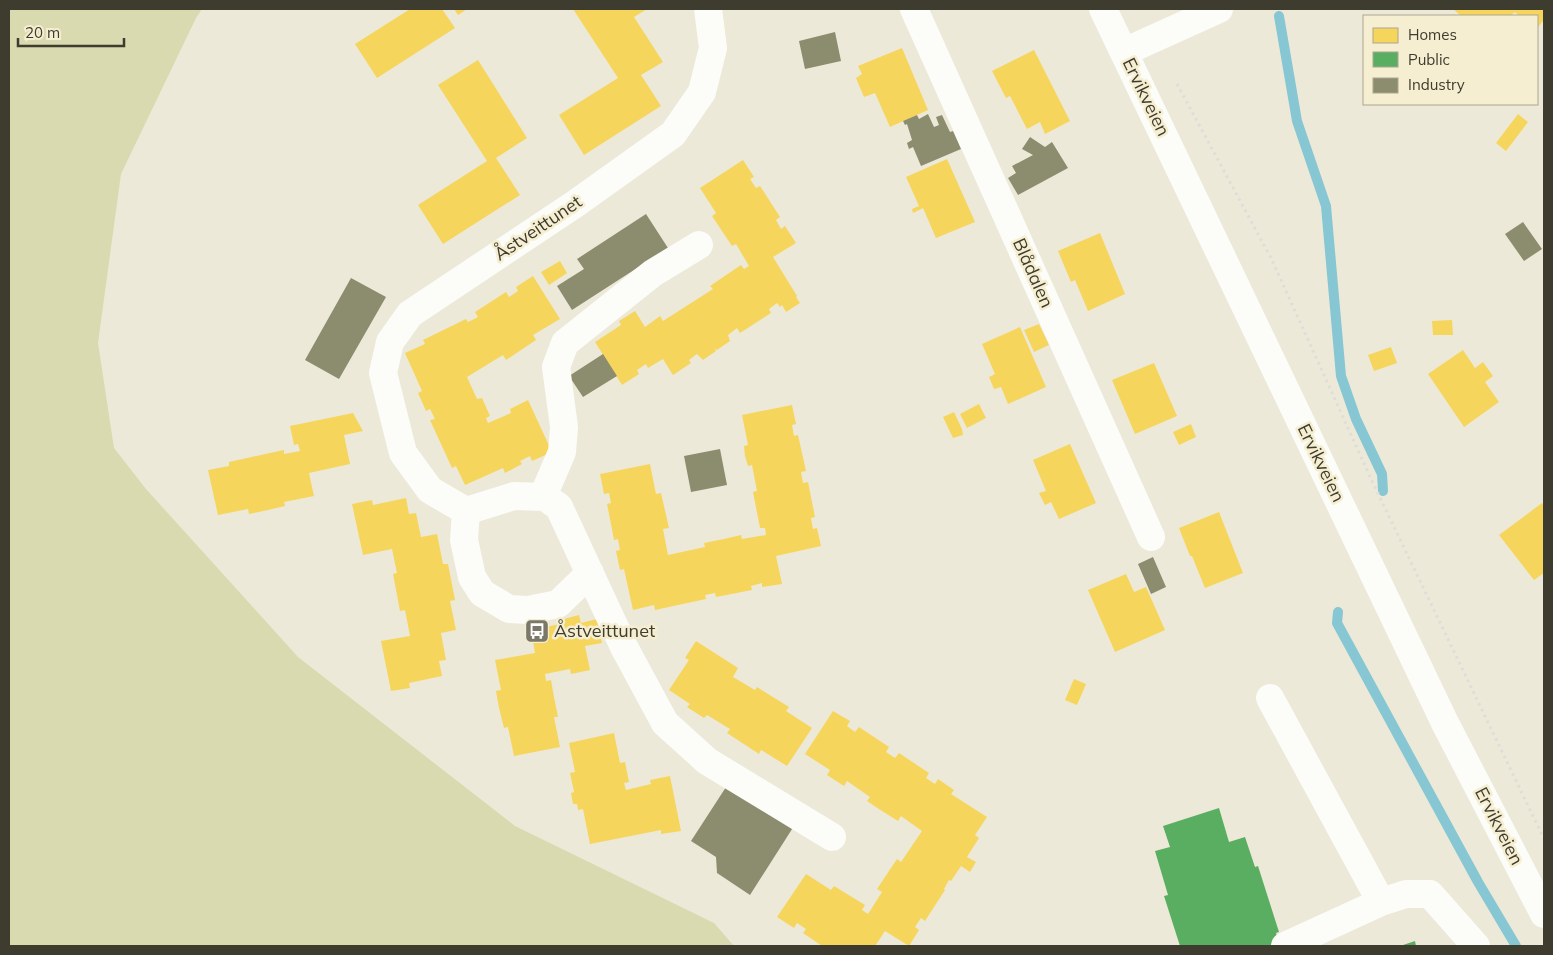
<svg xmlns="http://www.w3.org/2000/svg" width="1553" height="955" viewBox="0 0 1553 955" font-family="Mulish,sans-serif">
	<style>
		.green { fill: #d9dab0 }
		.homes { fill: #f6d55c }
		.public { fill: #5aae61 }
		.industry { fill: #8c8c6e }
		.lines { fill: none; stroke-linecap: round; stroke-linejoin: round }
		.stream { stroke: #87c7d3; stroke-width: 10 }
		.path { stroke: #deddd8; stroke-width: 3; stroke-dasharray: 2.5 4; stroke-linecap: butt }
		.minor { stroke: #fcfcf9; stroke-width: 28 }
		.major { stroke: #fcfcf9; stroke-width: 28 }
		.labels { text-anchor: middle; stroke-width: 5; stroke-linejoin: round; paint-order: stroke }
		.street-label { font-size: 18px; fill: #3e3b2f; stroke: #f5eed0 }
		.poi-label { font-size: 18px; fill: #3e3b2f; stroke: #f5eed0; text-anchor: start }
	</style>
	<rect width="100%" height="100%" fill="#ede9d8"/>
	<path class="green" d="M9,9H202L196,18L121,174L98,343L114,448L146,489L298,657L515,826L714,923L734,946H9Z"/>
	<path class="homes" d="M410,9H442L455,28L377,78L355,44Z
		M454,9H467L458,15Z
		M573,9H647L634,17L663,62L641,75L661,106L584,155L559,115L618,78Z
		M1453,9H1544V20L1537,28V16H1519L1515,12L1510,16H1461Z
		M902,48L928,110L890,127L875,93L864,97L856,78L862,74L858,66Z
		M1034,50L1070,121L1045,134L1040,122L1027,129L1010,96L1006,98L992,71Z
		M478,60L527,138L496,158L520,195L443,244L418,205L487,161L438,85Z
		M1518,114L1528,122L1506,151L1496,143Z
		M947,159L975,222L936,238L923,208L913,213L912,209L919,206L906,177Z
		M743,160L754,177L750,179L756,188L760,186L780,217L776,220L781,229L785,226L796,243L773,257L797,296L796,297L800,303L786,312L782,305L780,307L777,303L769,309L771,313L740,333L737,328L728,335L730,341L717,350L715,348L716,351L703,360L697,354L689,360L691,363L673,375L663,359L648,368L646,364L637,370L639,374L622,385L595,342L621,325L619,321L635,311L645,327L660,316L663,321L713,289L710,286L741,265L744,269L749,266L736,244L732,246L712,216L716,213L700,188Z
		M1100,233L1125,294L1088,311L1075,280L1071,282L1058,251Z
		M560,261L567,273L549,285L541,272Z
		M533,276L560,319L533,335L536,340L506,360L503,355L467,377L477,399L482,398L490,416L486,418L488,423L511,413L510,409L528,400L552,452L532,461L530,456L520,461L522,464L505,473L503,468L465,485L456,466L452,468L430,420L435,419L430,409L426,411L418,393L422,391L405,353L425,344L423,340L466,319L468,322L478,317L475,312L506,292L509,297L518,291L516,287Z
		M1452,320L1453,335H1433L1432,321Z
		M1039,324L1049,345L1034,352L1024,330Z
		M1020,327L1046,387L1008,404L1001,387L994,389L989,377L995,374L982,344Z
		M1391,347L1397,363L1374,371L1368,355Z
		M1463,350L1475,368L1483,362L1493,376L1485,382L1499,402L1464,427L1428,374Z
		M1154,363L1177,416L1135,434L1112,380Z
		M979,404L986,418L967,428L960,414Z
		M792,405L796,424L792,425L794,436L798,435L806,471L801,472L803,483L808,482L815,517L811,518L813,529L817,528L821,546L776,556L782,584L762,587V583L751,586L752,590L716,597L715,593L705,595L706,599L655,610L654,605L633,610L624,569L620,570L616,551L620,550L618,539L614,540L609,514L607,504L611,503L609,493L604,494L600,474L650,464L656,494L661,493L669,528L663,529L668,555L705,547L704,543L724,539L741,535L742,539L766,535L765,528H760L753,492L757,491L752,465L748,466L745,456L744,446L748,445L742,415Z
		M954,412L962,429L963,435L953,438L943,417Z
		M353,413L363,431L344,435L350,464L309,473L314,496L284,502L285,506L268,510L249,514L248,509L218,515L208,470L229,466V462L284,450V454L300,451L298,444L294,445L290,426Z
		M1191,424L1196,437L1179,445L1173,432Z
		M1070,444L1096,503L1059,519L1051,502L1045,505L1039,493L1046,491L1033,460Z
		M406,498L409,514L416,513L421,537L437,534L443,564H448L455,600L450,601L456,630L441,633L446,660L439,661L442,676L409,683L410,688L391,691L381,641L410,636L405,610L400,611L393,574L397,573L392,549L363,555L352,504L372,500L373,505Z
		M1542,503L1544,506V573L1534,580L1499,535Z
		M1219,512L1243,573L1205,588L1192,556H1190L1179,528Z
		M1126,574L1134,592L1146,587L1165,630L1115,652L1088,590Z
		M579,615L581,623L597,619L602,643L585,646L590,670L571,674L570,669L545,674L546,681L551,680L554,697L558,717H554L560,747L514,756L508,727L504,728L499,708L496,691L501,690L495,660L535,653L531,630L560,624V620Z
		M696,641L738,668L733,677L755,690L757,687L789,707L786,711L812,728L787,766L761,750L759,754L727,733L730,729L707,715L704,718L687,707L690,704L669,690L689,660L685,658Z
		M1074,679L1086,684L1077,705L1065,700Z
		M833,711L850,721L847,726L855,732L859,727L889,747L886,752L895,758L899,753L929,773L926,778L935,784L938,779L954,790L951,794L987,817L975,835L979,838L967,857L976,862L970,872L961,866L951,881L949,880L944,889L945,890L925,921L921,918L915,927L919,930L909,946L885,931L875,946H822L803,933L806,929L797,923L794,928L777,917L806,874L831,890L834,886L865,905L862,910L868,914L882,892L877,889L897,859L901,862L922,831L901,816L898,821L882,811L867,801L870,797L847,781L844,786L827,775L830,770L805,754Z
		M614,733L620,763L625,762L629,782L624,783L626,790L651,784L650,780L670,776L681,831L661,834V830L590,844L583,809L578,810L577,804H573L571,793L574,792L570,773L575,772L569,743Z"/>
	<path class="public" d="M1219,808L1229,842L1245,837L1255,867L1258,866L1279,932L1276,933L1280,946H1180L1164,896L1168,895L1155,851L1170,847L1163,826Z
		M1415,941L1416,946H1400Z"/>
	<path class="industry" d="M835,32L841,61L805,69L799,41Z
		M928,114L934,127L939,125L936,117L942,115L950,132L953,131L961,149L921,166L913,147L909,149L907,143L912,140L907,124L905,125L903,121L917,115L919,119Z
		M1030,137L1045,147L1052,142L1068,168L1018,195L1008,178L1016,173L1012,166L1033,155L1022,149Z
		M646,214L668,248L572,310L557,286L584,269L577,259Z
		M1523,222L1542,249L1524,261L1505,234Z
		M351,278L386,297L339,379L305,360Z
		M603,354L617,376L583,397L569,376Z
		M720,449L727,485L691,492L684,456Z
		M1153,557L1166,587L1151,594L1138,564Z
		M728,784L794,826L750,895L717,873L716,857L691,841Z"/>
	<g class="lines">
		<path class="stream" d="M1279,16L1297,121L1326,206L1341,376L1356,419L1382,474L1383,491
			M1338,612L1337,623L1478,882L1516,946"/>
		<path class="path" d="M1177,84L1271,258L1372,481L1544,839"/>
		<path class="minor" d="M708,9L713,48L702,92L673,134L575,204L410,314L390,342L383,373L403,453L430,490L466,511L514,496L545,497L559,507L624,647L665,723L707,761L832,837
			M914,9L1151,537
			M1124,52L1219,9
			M545,497L547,487L562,452L564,427L556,367L565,343L653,273L699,245
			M466,511L464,540L472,577L482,593L509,609L528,610L558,604L590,573
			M1270,698L1381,902L1406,894H1430L1476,946
			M1285,946L1381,902"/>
		<path class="major" d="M1103,9L1445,723L1544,914"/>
	</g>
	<defs>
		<symbol id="bus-square" viewBox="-11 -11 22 22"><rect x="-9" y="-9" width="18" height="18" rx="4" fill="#7b786a" stroke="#f5eed0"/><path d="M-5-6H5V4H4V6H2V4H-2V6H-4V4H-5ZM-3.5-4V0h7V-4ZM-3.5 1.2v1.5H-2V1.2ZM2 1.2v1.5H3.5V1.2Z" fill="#fff"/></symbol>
	</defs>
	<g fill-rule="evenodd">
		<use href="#bus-square" x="523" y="617" width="28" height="28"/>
	</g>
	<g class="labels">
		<g class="street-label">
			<text transform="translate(1146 97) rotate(64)" y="6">Ervikveien</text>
			<text transform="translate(538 228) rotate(-34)" y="6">Åstveittunet</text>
			<text transform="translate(1033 273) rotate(66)" y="6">Blådalen</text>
			<text transform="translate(1321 463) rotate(64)" y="6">Ervikveien</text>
			<text transform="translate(1499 826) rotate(63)" y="6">Ervikveien</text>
		</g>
		<g class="poi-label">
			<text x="554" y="637">Åstveittunet</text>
		</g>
	</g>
	<rect width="1553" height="955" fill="none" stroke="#3e3b2f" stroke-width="20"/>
	<rect x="1363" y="15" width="175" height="90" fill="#f5eed0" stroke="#aca690"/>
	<rect x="1373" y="28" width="25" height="15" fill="#f6d55c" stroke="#aca690"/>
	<text x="1408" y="40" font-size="15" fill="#3e3b2f">Homes</text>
	<rect x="1373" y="52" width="25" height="15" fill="#5aae61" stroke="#aca690"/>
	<text x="1408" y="65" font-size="15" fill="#3e3b2f">Public</text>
	<rect x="1373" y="78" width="25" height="15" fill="#8c8c6e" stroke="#aca690"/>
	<text x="1408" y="90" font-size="15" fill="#3e3b2f">Industry</text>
	<path d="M18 38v8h106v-8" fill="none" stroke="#3e3b2f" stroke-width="2.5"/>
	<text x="25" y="38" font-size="15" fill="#3e3b2f" stroke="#f5eed0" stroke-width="4" paint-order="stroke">20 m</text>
</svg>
